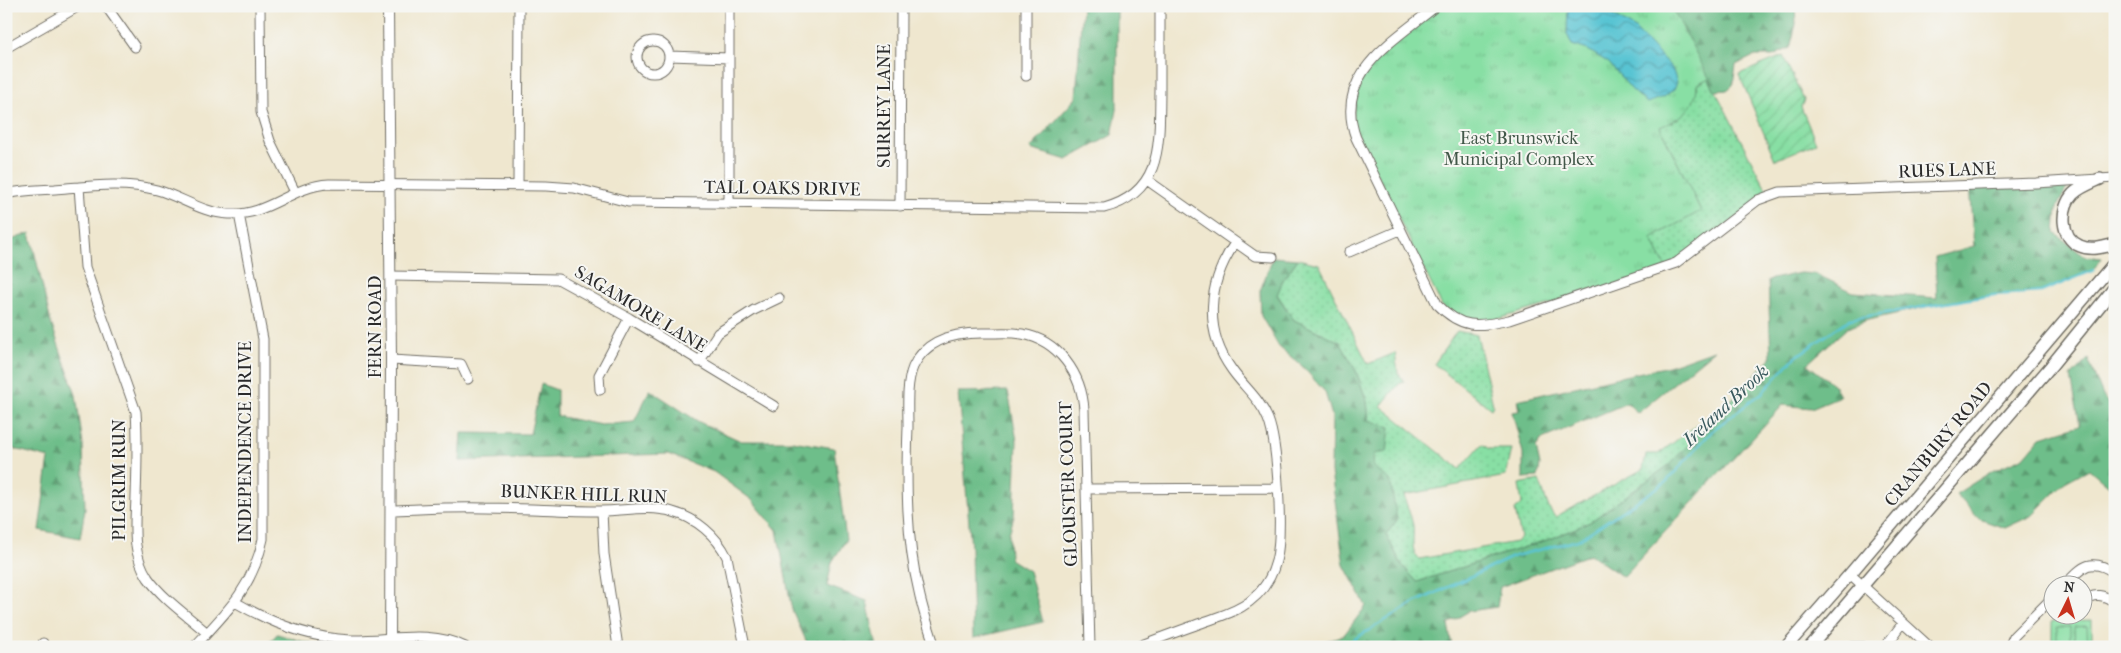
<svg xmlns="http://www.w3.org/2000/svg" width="2121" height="653" viewBox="0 0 2121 653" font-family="'IM FELL French Canon',serif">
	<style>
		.grass { fill: url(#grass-dots); stroke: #5a8568 }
		.forest { fill: url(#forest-firs); stroke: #4c745a }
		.park { fill: url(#park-tufts); stroke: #5a8568 }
		.garden { fill: url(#garden-furrows); stroke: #5a8568 }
		.pitch { fill: #88dfa4; stroke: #5a8568 }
		.water { fill: url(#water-waves); stroke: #42787f }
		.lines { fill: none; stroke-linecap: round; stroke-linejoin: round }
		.stream { stroke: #59c4d3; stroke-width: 2.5 }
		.minor-casing { stroke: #706d64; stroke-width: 11 }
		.tertiary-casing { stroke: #706d64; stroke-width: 12 }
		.secondary-casing { stroke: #706d64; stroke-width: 14 }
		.minor { stroke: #fff; stroke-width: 9 }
		.tertiary { stroke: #fff; stroke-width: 10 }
		.secondary { stroke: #fff; stroke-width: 11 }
		.labels { text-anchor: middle; stroke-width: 4; stroke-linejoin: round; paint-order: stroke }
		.street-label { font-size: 18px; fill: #2b2b2b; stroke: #f6f6f2 }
		.park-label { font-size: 18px; fill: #425849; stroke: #f6f6f2 }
		.water-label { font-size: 19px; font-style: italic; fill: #39595d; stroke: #f6f6f2 }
	</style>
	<defs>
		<pattern id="grass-dots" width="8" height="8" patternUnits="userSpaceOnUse" patternTransform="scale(1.25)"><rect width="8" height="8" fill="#88dfa4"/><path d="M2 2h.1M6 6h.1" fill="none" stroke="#76c08d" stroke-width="1.8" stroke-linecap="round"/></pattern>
		<pattern id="forest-firs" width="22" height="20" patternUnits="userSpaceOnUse" patternTransform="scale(1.25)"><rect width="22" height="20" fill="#6ebe8a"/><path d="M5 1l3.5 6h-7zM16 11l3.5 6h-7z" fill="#5b9b71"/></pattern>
		<pattern id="park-tufts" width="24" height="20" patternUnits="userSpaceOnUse" patternTransform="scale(1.25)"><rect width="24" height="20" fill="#88dfa4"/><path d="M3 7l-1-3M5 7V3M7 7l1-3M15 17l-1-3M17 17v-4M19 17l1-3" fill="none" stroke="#76c08d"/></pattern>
		<pattern id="garden-furrows" width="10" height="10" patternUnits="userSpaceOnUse" patternTransform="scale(1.25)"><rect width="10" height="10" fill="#88dfa4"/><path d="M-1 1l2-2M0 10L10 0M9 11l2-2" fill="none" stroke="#76c08d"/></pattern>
		<pattern id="water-waves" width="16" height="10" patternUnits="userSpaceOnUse" patternTransform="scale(1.25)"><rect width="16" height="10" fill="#59c4d3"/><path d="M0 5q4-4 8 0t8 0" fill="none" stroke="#4a9fab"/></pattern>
	</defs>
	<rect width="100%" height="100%" fill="#f6f6f2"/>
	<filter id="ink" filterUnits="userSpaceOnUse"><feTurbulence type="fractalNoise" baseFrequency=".02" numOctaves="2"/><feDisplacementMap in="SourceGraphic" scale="10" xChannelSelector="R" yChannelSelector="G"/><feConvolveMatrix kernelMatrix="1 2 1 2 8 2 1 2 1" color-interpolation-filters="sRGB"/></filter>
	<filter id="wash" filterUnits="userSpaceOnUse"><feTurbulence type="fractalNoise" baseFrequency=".0096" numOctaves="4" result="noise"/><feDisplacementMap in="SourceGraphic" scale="20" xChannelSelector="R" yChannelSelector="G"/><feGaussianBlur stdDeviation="1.12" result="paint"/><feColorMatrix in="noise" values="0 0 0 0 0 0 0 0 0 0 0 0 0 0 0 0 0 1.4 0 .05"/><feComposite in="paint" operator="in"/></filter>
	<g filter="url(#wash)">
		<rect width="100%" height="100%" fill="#efe7cf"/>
		<path class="grass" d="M1709,78L1769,195L1666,268L1651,238L1701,211L1660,127L1679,118L1697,89V84Z
			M1298,259L1319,264L1368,364L1395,353L1398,373L1404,382L1399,384L1381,406L1460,469L1482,444L1489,449H1512L1506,476L1404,495C1406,505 1411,515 1413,525C1415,537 1409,549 1419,559L1516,542L1521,538L1515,510L1522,504L1519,484L1539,480L1549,508L1555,517L1643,469L1646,454H1658L1740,393L1669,465L1590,522L1550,539L1417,582L1402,565L1386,535L1373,467L1367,402L1356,371L1340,342L1294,320L1277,294L1283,280Z
			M1457,331L1477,335L1493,405L1491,409L1434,364Z"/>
		<path class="forest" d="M1082,6H1117V110L1112,135L1067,160L1030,149L1076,98Z
			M1668,6H1795L1796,24L1790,48L1773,56H1754L1736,65L1733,85L1727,90L1715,91L1677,17Z
			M2070,182L2057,207L2055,233L2084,256L2102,258L2094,270L2041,292L1994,295L1943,303L1868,320L1847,328L1807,364L1834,385L1840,396L1811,408L1783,405L1623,577L1590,554L1500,587L1497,607L1469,611L1448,624L1452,647H1309L1344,635L1366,606L1344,565L1331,472L1332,416L1325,392L1302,366L1279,347L1261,316L1260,291L1273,257L1298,259L1283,280L1277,295L1294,320L1340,342L1356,371L1367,402L1369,420L1390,427L1387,452L1374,454L1373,467L1390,480L1397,520L1386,535L1402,565L1417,582L1550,539L1590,522L1669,465L1771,358L1768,280L1800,273L1816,274L1853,292L1937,298L1935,257L1974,246L1969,186Z
			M30,233L51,323L76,395L83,445L85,509L80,538L39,530L49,458L7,447C10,379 6,311 6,242Z
			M1714,350L1638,413L1627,403L1542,439L1536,447L1540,465L1538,477L1523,478V453L1512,412L1519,411L1517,400L1669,366Z
			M2088,359L2103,396L2115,414V491L2089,469L2065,482L2031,516L2005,528L1979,519L1956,494L1994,470L2024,457L2041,437L2080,425L2071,377Z
			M541,384L557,390V416L601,425L634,422L650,390L699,422L741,441H792L834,448L846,540L832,562L827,586L867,601L877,647H809L792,610L777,530L752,500L714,472L668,454L460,461L462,433L530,434Z
			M1008,391L1017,441L1014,516L1009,534L1010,559L1029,571L1043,622L973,638L971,548L958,392Z
			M277,634L322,647H265Z"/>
		<path class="park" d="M1436,6H1668L1677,17L1709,78L1697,84C1697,109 1679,119 1660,127L1701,211L1651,238L1666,268L1618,285L1476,325L1445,312L1352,124L1359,76Z
			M2092,620V647H2052V621Z"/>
		<path class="garden" d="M1783,56L1804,100L1801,107L1816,143L1775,160L1739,74Z"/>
		<path class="pitch" d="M2087,626L2088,647H2075L2074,627Z
			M2057,627H2070V647H2057Z"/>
		<path class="water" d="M1568,6H1597L1634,28L1672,68L1677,82L1675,88L1664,97L1647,103L1632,90L1609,63L1588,50L1572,45L1567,34Z"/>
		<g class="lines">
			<path class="stream" d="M1341,647L1414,603L1515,556L1578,540L1666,482L1714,429L1762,393L1794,358L1850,319L1994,295L2041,292L2094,270"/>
		</g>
	</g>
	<g filter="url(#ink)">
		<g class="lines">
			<defs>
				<path id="minor" d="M106,6L135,47
					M260,6L261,112L270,141L295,192
					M729,6V204
					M1026,6V76
					M1436,6C1394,41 1332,74 1356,138L1437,304C1461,329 1477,327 1509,320L1676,263L1758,200L1780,192L2036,183L2115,178
					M637 57a16 16 0 1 1 32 0a16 16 0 1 1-32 0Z
					M6,48L79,6
					M669,56L729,58
					M1147,180L1255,256L1273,257
					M518,185L519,6
					M79,187L85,267L136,412C138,440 137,468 136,497C135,526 131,552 148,578C163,599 188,616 207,633
					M6,194C22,190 39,190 55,189C90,186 124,181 157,190C182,197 202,213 229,214C269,216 291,186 329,184L546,186L574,188L628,202L1104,208C1164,192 1159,142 1160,91C1160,63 1160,35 1160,6
					M900,206L901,6
					M1349,252L1400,230
					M391,276L558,279L629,318L774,406
					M391,360L461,364L468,379
					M699,362L718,333L754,310L779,298
					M600,390L599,375L629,318
					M1086,489L1277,488
					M391,510C422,509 454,507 486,508C524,508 563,511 601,511C625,511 649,505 673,512C696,518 717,536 727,557L745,647
					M602,511L604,554L618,647
					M1850,574L1930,647
					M2064,586C2082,567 2090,556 2115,573
					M2084,601C2094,592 2104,595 2115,602
					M235,602C271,623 309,638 351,640C388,641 430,629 465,647
					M2061,616H2072
					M43,643V647
					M194,647C227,612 253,587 263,539V339L239,214
					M935,647C929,629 923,611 919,592C906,539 906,481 908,427C908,408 906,384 913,367C926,337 959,332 988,333C999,333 1011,332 1022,334C1058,340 1082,374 1084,410L1090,647
					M1137,647C1159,638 1182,630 1204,622C1220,616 1236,612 1249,602C1262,592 1272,577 1276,561C1283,535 1278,444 1268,419C1260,399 1244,387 1232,370C1203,330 1208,282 1235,243
					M1851,647H1864
					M1885,647L1903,623
					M2009,647L2014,636L2054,596"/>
				<path id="tertiary" d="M388,6L391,360L390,647"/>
				<path id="secondary" d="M2100,179C2091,183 2080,187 2073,194C2060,208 2060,238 2080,246C2091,251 2104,247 2115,244
					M1786,647L1850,574L2115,262
					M1810,647L2051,366L2115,287"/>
			</defs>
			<use href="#minor" class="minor-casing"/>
			<use href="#tertiary" class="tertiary-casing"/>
			<use href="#secondary" class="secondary-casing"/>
			<use href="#minor" class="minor"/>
			<use href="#tertiary" class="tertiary"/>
			<use href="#secondary" class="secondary"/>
		</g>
	</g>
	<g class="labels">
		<g class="street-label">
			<text transform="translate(884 106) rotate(-90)" y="6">SURREY LANE</text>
			<text transform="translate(1947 170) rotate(-2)" y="6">RUES LANE</text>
			<text transform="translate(782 188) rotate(1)" y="6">TALL OAKS DRIVE</text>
			<text transform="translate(641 309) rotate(31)" y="6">SAGAMORE LANE</text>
			<text transform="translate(375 327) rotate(-90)" y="6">FERN ROAD</text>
			<text transform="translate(245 442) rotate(-90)" y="6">INDEPENDENCE DRIVE</text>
			<text transform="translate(1938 444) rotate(-50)" y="6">CRANBURY ROAD</text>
			<text transform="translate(119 480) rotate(-90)" y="6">PILGRIM RUN</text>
			<text transform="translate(1068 484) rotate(-92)" y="6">GLOUSTER COURT</text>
			<text transform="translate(584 494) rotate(2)" y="6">BUNKER HILL RUN</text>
		</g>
		<g class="park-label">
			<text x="1519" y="144">East Brunswick<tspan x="1519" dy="21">Municipal Complex</tspan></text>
		</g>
		<g class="water-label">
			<text transform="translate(1725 405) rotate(-43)" y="7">Ireland Brook</text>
		</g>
	</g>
	<rect width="2121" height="653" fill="none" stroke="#f6f6f2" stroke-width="25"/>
	<g transform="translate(2068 600) rotate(5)"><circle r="24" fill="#f6f6f2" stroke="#a5a5a2"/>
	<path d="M0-4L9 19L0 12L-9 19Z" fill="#c8321e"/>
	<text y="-8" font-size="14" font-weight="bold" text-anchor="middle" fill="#2b2b2b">N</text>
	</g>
</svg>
